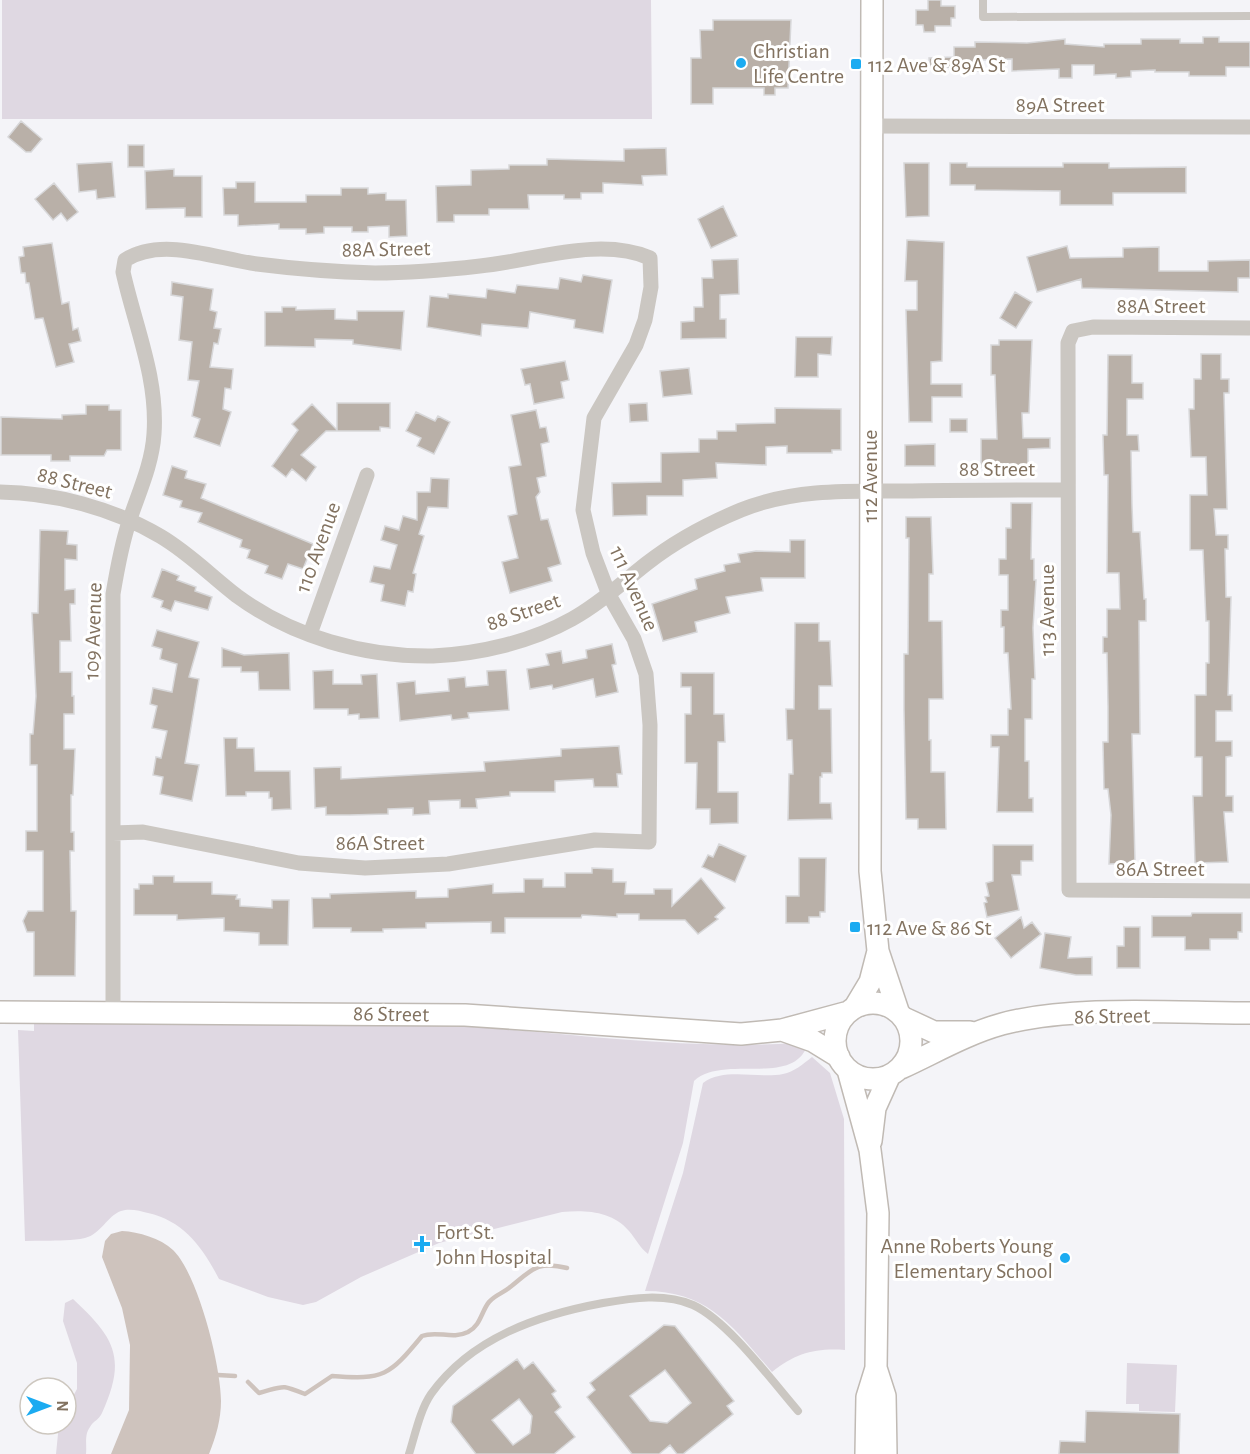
<svg xmlns="http://www.w3.org/2000/svg" width="1250" height="1454" viewBox="0 0 1250 1454" font-family="'Alegreya Sans',sans-serif">
	<style>
		.green { fill: #dfd8e2 }
		.water { fill: #cec3bd }
		.lines { fill: none; stroke-linecap: round; stroke-linejoin: round }
		.stream { stroke: #cec3bd; stroke-width: 4.5 }
		.building { fill: #b9b0a8; stroke: #d7d7d9; stroke-width: 1.5; fill-rule: evenodd }
		.secondary-casing { stroke: #c0bab4; stroke-width: 24 }
		.lane { stroke: #cbc7c2; stroke-width: 8 }
		.street { stroke: #cbc7c2; stroke-width: 15 }
		.secondary { stroke: #fff; stroke-width: 21 }
		.poi-dot { fill: #1babf1; stroke: #fff; stroke-width: 2 }
		.labels { text-anchor: middle; stroke-width: 6; stroke-linejoin: round; paint-order: stroke }
		.poi-label { font-size: 22px; fill: #827260; stroke: #fff; text-anchor: start }
		.street-label { font-size: 22px; fill: #827260; stroke: #fff }
	</style>
	<rect width="100%" height="100%" fill="#f4f4f8"/>
	<path class="green" d="M2,0H651L652,119H2Z
		M34,1020L424,1024C547,1029 671,1051 795,1043L807,1046C792,1087 723,1054 694,1081L683,1143L648,1254C640,1248 636,1239 629,1231C612,1211 586,1210 562,1212L439,1243L361,1277L316,1302L303,1305L268,1297L219,1279C203,1248 184,1221 148,1213C140,1211 130,1208 121,1211C107,1216 101,1234 85,1238C66,1242 44,1240 25,1241L18,1030L34,1031Z
		M812,1057L830,1073L844,1119L845,1350C815,1348 796,1353 772,1372C733,1327 709,1291 645,1291L683,1173L703,1083C724,1067 759,1079 783,1074C794,1072 803,1064 812,1057Z
		M73,1299C115,1338 127,1358 102,1413C99,1420 93,1421 90,1427C84,1435 87,1445 86,1454H56L59,1424H66V1409L77,1389V1363L63,1321L65,1303Z
		M1127,1363L1177,1365L1175,1412L1139,1411V1404H1126Z"/>
	<path class="water" d="M122,1231C139,1232 160,1238 173,1250C198,1274 221,1366 221,1401C221,1419 216,1437 209,1454H111L129,1410L130,1345L122,1308L102,1257L105,1241L111,1234Z"/>
	<g class="lines">
		<path class="stream" d="M218,1375L235,1376
			M248,1382L259,1393C285,1386 280,1384 305,1394L332,1376C384,1380 389,1376 422,1336C437,1330 452,1340 468,1332C481,1325 481,1312 489,1302C495,1295 503,1293 509,1288C531,1271 536,1260 567,1268"/>
	</g>
	<path class="building" d="M928,0H941V6H955V18H951V26H935V32H924L923,25H916V10H928Z
		M713,20H791L788,88H775V95H764V88H713V104H691V58H701L700,30H713Z
		M1203,37H1219V42H1250V67H1226V76H1189V72H1155V70L1131,71V77L1116,78V74L1094,75V65H1072V78H1059V69L1012,71V59L980,60L981,71L956,72L955,67L930,68L929,58L954,57V47H975V42L1027,43L1065,39V44L1104,47V44H1141V39H1180V43H1203Z
		M21,121L42,139L31,152H26L8,137Z
		M128,145H144V167H128Z
		M666,148L667,175L642,176L643,185L603,183V193H581V199H564V195H528L529,209H489V215H454V222H437L436,186L471,185V170L509,169V165H547V159L624,161V149Z
		M112,162L115,197L97,199L96,190L79,192L77,164Z
		M904,163H929V216L906,217Z
		M950,163H967V167H1063V163H1109V168L1186,167V193H1113V205H1060V191L975,190V185H950Z
		M174,169V176H202V217H185V208L146,209L145,171Z
		M236,182H255V202H306V195H341V188H368V194L386,193V200H406L407,236L389,237V226L368,227V232H352V227H324V233L306,234V229H279V224L238,226V215H224L223,188H236Z
		M54,183L78,212L67,221L61,213L53,220L35,199Z
		M723,206L737,236L711,248L698,219Z
		M907,240L944,242L942,361L931,362V384H962V397H932V422H909L906,310H917V281H905Z
		M52,243L62,304L69,302L73,330L78,328L81,341L69,344L74,362L56,367L43,318L35,319L29,283H26L25,273H21L19,257L24,256L23,247Z
		M1067,246L1070,258L1123,257V248L1159,247V271H1208V261L1250,260V278H1238V292L1082,288L1081,279L1037,292L1027,257Z
		M738,259L739,294L720,295V319H726V338L681,339V322L694,321V307H703L702,278H713L712,260Z
		M583,275L612,280L603,333L574,328L575,320L530,312L528,328L482,324L481,336L427,327L430,296L448,298V294L486,298L487,289L515,293L517,285L558,289L560,278L581,282Z
		M172,282L213,289L210,310L217,312L214,328L221,329L218,344L214,343L210,367L233,369L231,389L225,388L223,409L231,412L220,446L194,437L200,419L192,416L199,381L188,380L192,342L179,340L183,297L171,295Z
		M1015,292L1032,302L1016,328L1000,318Z
		M282,307H296V310L335,309V319L357,320V311H404L401,350L353,344V340L315,339V347L265,346V312H282Z
		M796,337H832L831,355L818,354V377H795Z
		M999,340H1032L1029,413H1022L1023,438H1050V448L1028,449V466L981,467V439H997L995,375H991V345H999Z
		M1201,354H1221V379H1229V393H1224L1227,509H1214L1216,535H1228V549H1225L1226,597H1231L1228,695H1232V711H1216V741H1232V756L1226,757V796H1233V812H1224L1228,862L1195,863L1193,796H1202V757H1195V695H1206V663H1209V621H1206L1203,550H1190V495H1207L1206,457H1191L1189,409H1194V379H1201Z
		M1108,355H1132V383H1143V399H1127V435H1138L1139,451H1131L1132,506L1133,532H1140L1144,599H1146V621H1139L1140,734H1132L1135,863L1109,864L1111,815L1108,789H1104L1103,742H1108V706L1107,653H1103V637H1107V609H1120L1119,573H1107L1108,475H1104L1103,435H1107Z
		M565,361L569,380L561,382L564,398L534,404L530,384L525,385L521,369Z
		M689,368L692,394L663,397L660,371Z
		M337,403H390V428L380,427V431H326L301,455L316,467L306,481L292,469L286,477L272,466L298,430L292,424L312,404L337,430Z
		M647,403L648,421L630,422L629,404Z
		M86,405H109V410H121V450H107L104,456H70V461H51V455H1V417L62,419V415L86,414Z
		M775,408L841,409V450H832V453H787V446L766,447V465L716,463L717,478L683,480V496H647V515L613,516L612,483L661,482V453L699,452V439H717V431H736V424L775,423Z
		M536,410L540,428L546,427L549,442L541,444L546,476L537,478L540,492L536,497L541,520L548,519L561,564L548,568L552,581L510,593L502,562L518,558L508,516L517,514L509,467L521,465L511,415Z
		M416,412L435,421L438,416L450,422L434,454L417,446L421,438L406,431Z
		M950,419H967V432H950Z
		M935,444V466H905V445Z
		M172,466L187,471L185,478L206,484L201,498L313,544L303,569L288,564L282,579L265,573L268,566L247,558L250,550L240,547L242,540L198,522L202,513L180,507L182,501L163,495Z
		M431,478L449,479L448,508L428,507L419,534L424,536L413,573L416,574L413,592L408,591L405,606L381,601L384,585L370,582L374,566L390,569L397,545L381,540L385,526L399,530L403,516L417,520V492H430Z
		M1011,503H1032L1031,559H1034V580H1036L1033,628L1035,679H1032V719H1025V761H1029V798H1033V812H997L999,747H991V735H1008V709H1011L1008,653H1004V627H1001V610H1008V575H999V559H1006V528H1011Z
		M906,517H931L933,574H929V621H942L943,699H929V740H931V772H945L946,829H918V819H906L904,709V654H908L909,538H906Z
		M40,530L68,531L67,544L77,545V560L65,559V590L75,589V604H70L71,641H60V672H72V696H74V714H64V749H75L73,795H71V832H74V851H70L71,911H76L75,976H34V932H27L23,921L28,911H43V851H26V831H37V765H30V734H33L36,696L32,613H38Z
		M790,540H805V578H761L763,591L726,597L730,613L695,622L697,632L663,641L652,604L697,589L695,579L725,571L724,565L740,562L738,554L756,551L790,552Z
		M162,569L179,576L177,580L196,587L195,591L212,597L208,610L175,601L171,611L161,607L163,601L152,597Z
		M795,623H819V641H830L832,686H819V709H831L832,773H822V777H820V803H831L832,819L788,820L789,774H793L792,740H787L786,709H794Z
		M157,630L199,642L189,677L199,679L185,763L199,765L192,801L160,794L163,777L153,775L156,757L161,758L167,731L152,728L157,706L150,704L153,688L172,692L177,664L160,659L162,649L152,646Z
		M612,644L616,664L612,665L618,692L596,697L593,679L553,689L552,685L530,689L527,669L549,665L546,654L561,651L563,663L587,658L586,650Z
		M222,648L244,655L289,653L290,690H259L258,672H241V667H222Z
		M333,670V684H362L361,675L377,674L379,718L359,719V714L348,715V709H314L313,671Z
		M506,670L509,710L468,713L469,718L452,720L451,715L400,721L397,683L415,681L416,694L449,691L448,679L465,677L466,687L488,685L487,671Z
		M681,673H714V714H724L725,742H718V792H738V823L710,824V809H696L697,763H685V714H691V687H681Z
		M224,738H237V748H254L255,771H290L291,809L272,810V798H269V792H246V796H226Z
		M619,746L622,774H617L618,787H594L593,779L555,781V792H510V796L476,799L477,808H460V800L429,801L430,814L413,815V808L388,809V814L349,815H326V807L315,808L314,768L341,767V779L485,771L484,762L561,756V749Z
		M719,844L746,856L735,882L702,867L708,855L713,857Z
		M993,845H1033V861H1021V875H1012L1019,910L987,917L984,903L987,902L985,897L989,896L986,883L993,881Z
		M799,858H826L825,912H820V917H809V923H786V896H799Z
		M592,868L613,869V882H626L625,894H654V889H672V906L701,878L725,908L715,917L718,919L698,934L685,920H639V914H617V917L582,915L581,918H505V933H491V922L426,923V928L383,929V932H351V928H313L312,898H330V894L416,891V898L448,897V889L493,884V893L524,892V879H543V887H565V873H592Z
		M153,876H174V882H212V894L237,895L236,899H240V906L272,908V900H289L288,945H259V933L224,931V918L177,920V915H134V889H139V884H153Z
		M1192,913H1242V932H1238V939H1210V950H1185V937H1152V916H1191Z
		M1021,917L1024,928L1032,922L1041,934L1011,958L995,938Z
		M1124,927H1140V968H1117V946H1124Z
		M1045,933L1071,937L1068,958L1092,957V975H1076L1040,968Z
		M664,1325L675,1326L734,1401L727,1406L733,1414L683,1454H677L670,1445L659,1454H632L587,1397L595,1390L590,1383ZM665,1370L691,1403L667,1423L650,1421L630,1396Z
		M517,1359L524,1369L533,1362L556,1391L552,1394L561,1407L555,1412L575,1437L554,1454H476L451,1422L453,1406ZM519,1399L532,1416L530,1433L513,1445L492,1420Z
		M1086,1411L1180,1414L1179,1454H1059L1060,1441L1085,1442Z"/>
	<g class="lines">
		<defs>
			<path id="secondary" d="M872,0L870,871L878,951L898,1011
				M835 1041a38 38 0 1 1 76 0a38 38 0 1 1-76 0Z
				M855,1007L870,982L878,951
				M0,1012L465,1015L741,1034L782,1030L845,1013
				M904,1018L934,1032H970
				M782,1030L813,1041L839,1057
				M901,1068C934,1053 966,1034 1002,1024C1073,1005 1175,1013 1250,1013
				M848,1070L870,1150L878,1213L876,1368L867,1397L866,1454
				M871,1141L875,1108L889,1077
				M876,1368L885,1396L886,1454"/>
		</defs>
		<use href="#secondary" class="secondary-casing"/>
		<path class="lane" d="M983,0V17L1250,16
			M409,1454C415,1435 420,1410 431,1394C471,1338 538,1315 603,1303C632,1298 665,1293 693,1305C728,1321 772,1381 798,1411"/>
		<path class="street" d="M871,126L1250,127
			M1250,328L1093,327L1073,331L1068,343L1069,890L1250,891
			M0,492C55,493 112,508 160,536C189,553 211,576 237,596C293,637 364,657 433,656C479,654 531,642 572,619C599,604 622,583 646,564C674,542 707,524 741,510C795,488 854,491 912,491C964,490 1016,490 1068,490
			M310,634L367,475
			M113,833L143,832L299,863L365,868L448,864L595,840L649,842L650,725L646,674L634,639L609,595L593,553L583,510L594,418L636,345L645,320L651,287L650,258C599,236 533,261 480,266C445,270 410,273 375,273C336,272 296,269 257,264C217,259 162,236 125,260L123,272C135,326 158,378 154,434C152,465 138,494 129,522C121,546 117,570 113,594V1012"/>
		<use href="#secondary" class="secondary"/>
	</g>
	<g class="poi-dot">
		<circle cx="741" cy="63" r="6"/>
		<rect x="850" y="58" width="12" height="12" rx="3"/>
		<rect x="849" y="921" width="12" height="12" rx="3"/>
		<path d="M419 1235h6v6h6v6h-6v6h-6v-6h-6v-6h6z"/>
		<circle cx="1065" cy="1258" r="6"/>
	</g>
	<g class="labels">
		<g class="poi-label">
			<text x="753" y="58">Christian<tspan x="753" dy="25">Life Centre</tspan></text>
			<text x="868" y="72">112 Ave &amp; 89A St</text>
			<text x="867" y="935">112 Ave &amp; 86 St</text>
			<text x="436" y="1239">Fort St.<tspan x="436" dy="25">John Hospital</tspan></text>
			<text x="1053" y="1253" text-anchor="end">Anne Roberts Young<tspan x="1053" dy="25">Elementary School</tspan></text>
		</g>
		<g class="street-label">
			<text x="1060" y="112">89A Street</text>
			<text transform="translate(386 248) rotate(-1)" y="8">88A Street</text>
			<text x="1161" y="313">88A Street</text>
			<text x="997" y="476">88 Street</text>
			<text transform="translate(869 476) rotate(-90)" y="8">112 Avenue</text>
			<text transform="translate(75 482) rotate(14)" y="8">88 Street</text>
			<text transform="translate(317 547) rotate(-70)" y="8">110 Avenue</text>
			<text transform="translate(635 588) rotate(66)" y="8">111 Avenue</text>
			<text transform="translate(1046 610) rotate(-90)" y="8">113 Avenue</text>
			<text transform="translate(523 611) rotate(-19)" y="8">88 Street</text>
			<text transform="translate(92 631) rotate(-88)" y="8">109 Avenue</text>
			<text x="380" y="850">86A Street</text>
			<text x="1160" y="876">86A Street</text>
			<text transform="translate(391 1013) rotate(1)" y="8">86 Street</text>
			<text transform="translate(1112 1015) rotate(-1)" y="8">86 Street</text>
		</g>
	</g>
	<g transform="translate(48 1406) rotate(90)"><circle r="28" fill="#ffffff" stroke="#cdc7bf" stroke-width="1.5"/>
	<path d="M0-4.5L10 22L0 15L-10 22Z" fill="#1babf1"/>
	<text y="-9" font-size="16" font-weight="bold" text-anchor="middle" fill="#827260">N</text>
	</g>
</svg>
